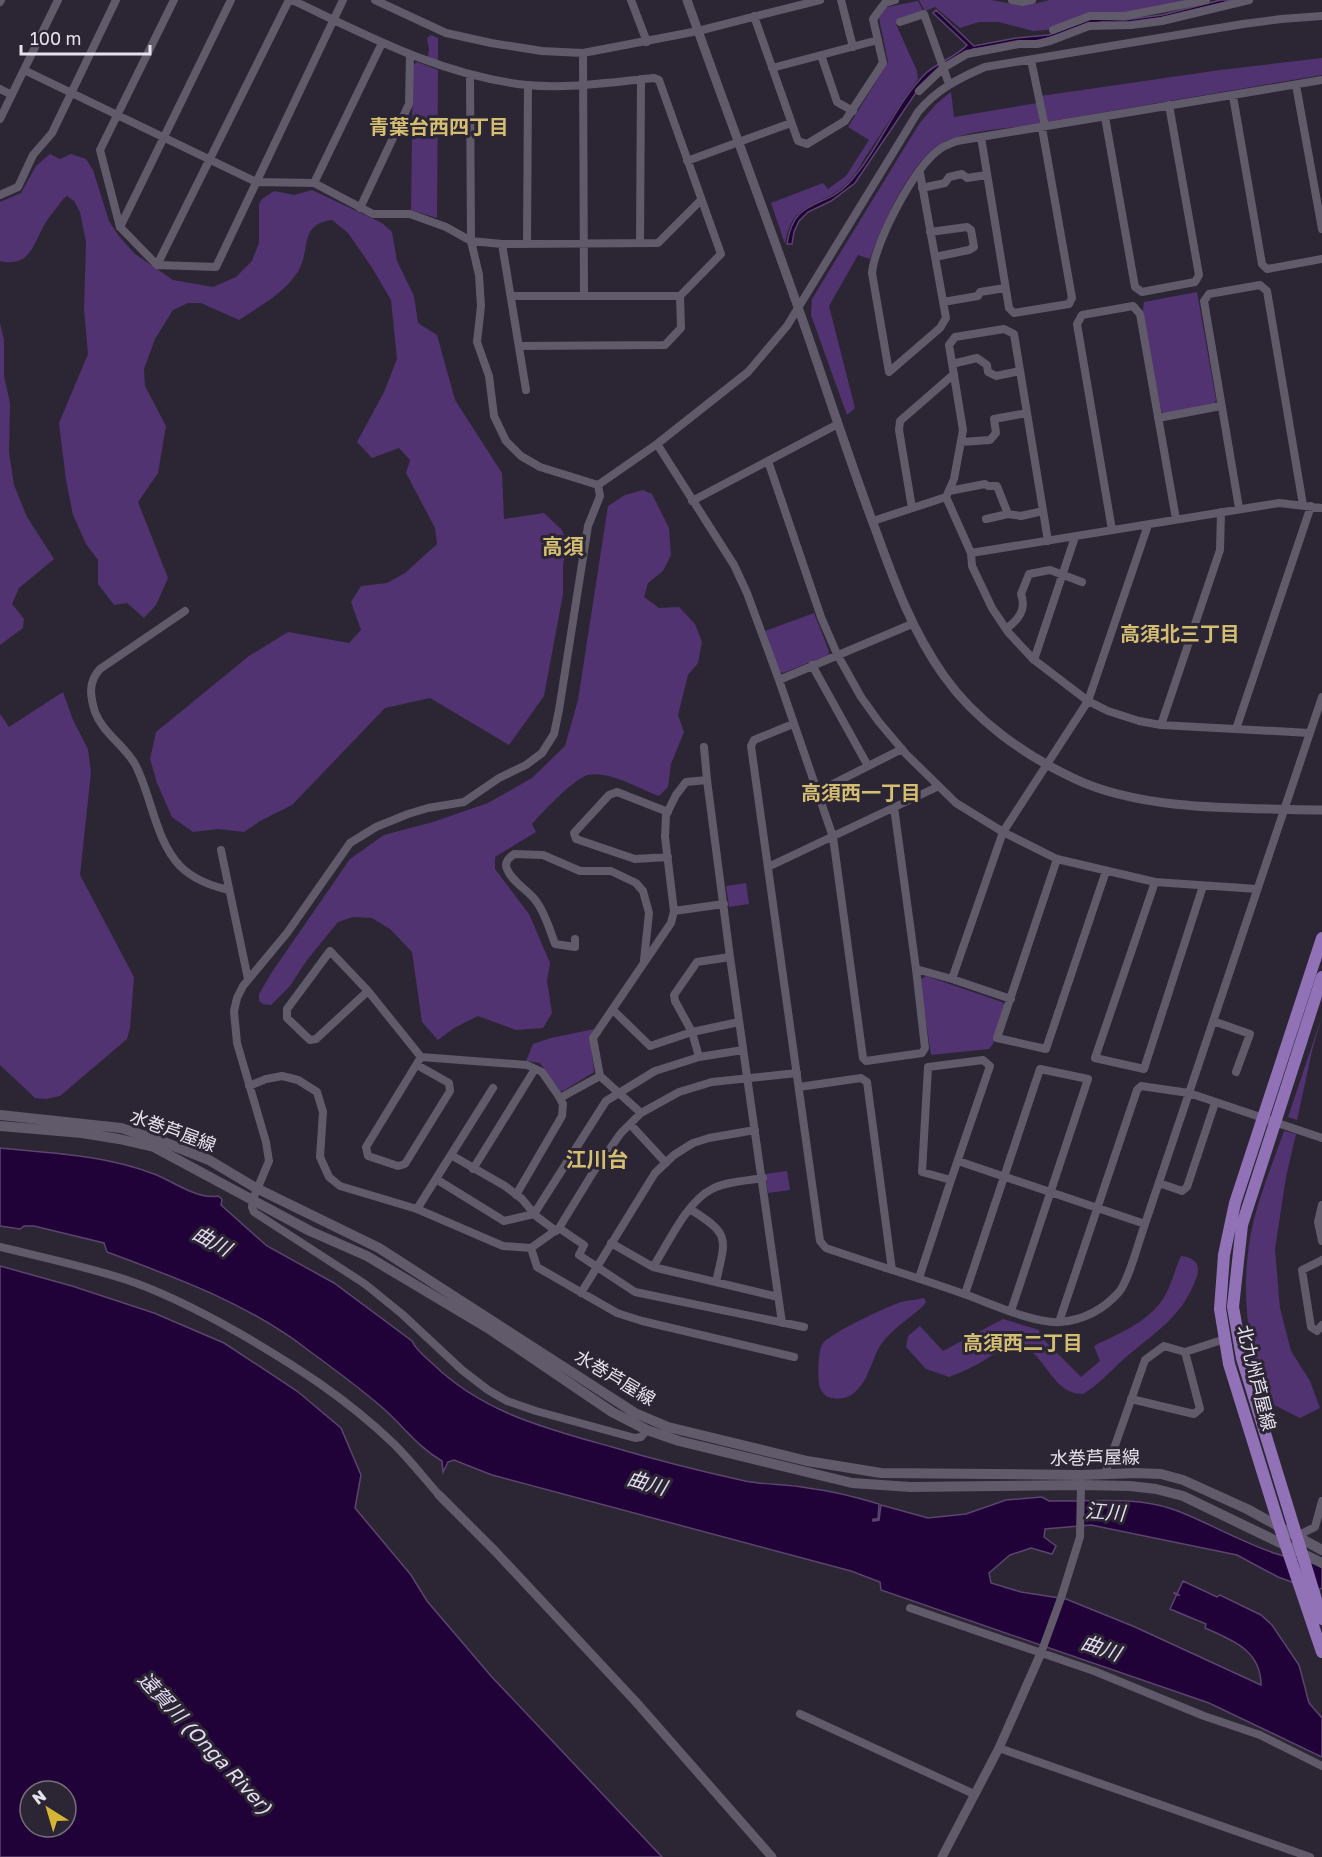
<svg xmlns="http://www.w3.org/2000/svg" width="1322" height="1857" viewBox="0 0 1322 1857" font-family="'Golos Text','Noto Sans JP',sans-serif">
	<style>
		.green { fill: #513371 }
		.water { fill: #200239; stroke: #5b456e; stroke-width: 1.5; fill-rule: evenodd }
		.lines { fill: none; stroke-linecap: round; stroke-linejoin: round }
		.stream { stroke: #5b456e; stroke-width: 2 }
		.minor { stroke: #605a6a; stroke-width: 8 }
		.tertiary { stroke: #605a6a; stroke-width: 9 }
		.secondary { stroke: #605a6a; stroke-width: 10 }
		.primary { stroke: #9272b7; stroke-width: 12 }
		.labels { text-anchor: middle; stroke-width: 6; stroke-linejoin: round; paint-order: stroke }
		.street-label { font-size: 18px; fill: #e6e2eb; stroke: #2c2634 }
		.neighbourhood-label { font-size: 20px; font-weight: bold; fill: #d3be71; stroke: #2c2634 }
		.water-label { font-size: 20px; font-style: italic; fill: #e5dcf2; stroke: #2c2634 }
		.quarter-label { font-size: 21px; font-weight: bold; fill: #d3be71; stroke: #2c2634 }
	</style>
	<rect width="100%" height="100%" fill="#2c2634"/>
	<path class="green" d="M919,0H991L1024,6L1050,0H1190L1130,13L1080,16L1047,30L1033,31L999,22H979L960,28L935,7L925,11Z
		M918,1L923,11L900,20L896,24L917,71L918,79C899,104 884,130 866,156C860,166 854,178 844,186C817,209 793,199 785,244L771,203L823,183L828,189L846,176L869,140L848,127L888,62L879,18L887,7Z
		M431,35L438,38V62L428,58L429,49L427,38Z
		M1322,58V75L1046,122L1041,96L1220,70Z
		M417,62L438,70L437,218L411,210L413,65Z
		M951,92L954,117L1037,103L1040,124C1013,128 970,130 945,141C911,158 882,225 870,259L858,255L829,306L855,408L847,415L811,315L812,299L919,124L936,104Z
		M50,154L60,159L71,154L86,159L93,170L109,221L118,235L135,254L173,280L213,287L236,277L252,261L259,243V204L262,199L274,191L294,195L312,190L382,223L392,232L397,261L414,296L418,323L437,335L455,400L502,473L504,519L544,513L562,530L567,544L563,565V594L544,696L509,745L430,698L385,708L292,805L260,821L244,832L218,829L193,832L172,817L157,783L150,759L156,732L249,656L288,632L349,643L361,630L351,602L361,586L387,583L405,573L437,544L435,528L406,473L410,460L399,448L372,458L357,442L384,392L397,359L391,300L371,266L348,233L332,220C298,224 312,250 297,273C283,294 260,306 239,320L201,303H188L173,310L155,339L144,369L145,386L166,426L158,473L138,502L168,578L156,605L144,618L127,603L114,605L98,584V560L86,544L73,515L66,480L59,423L88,354L84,309L86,242L80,212L74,201L67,196L63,199C58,207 51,214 46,222C33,243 31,268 0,261V202L21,193L36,166Z
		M1197,292L1216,400L1214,405L1165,414L1161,411L1143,310L1144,302Z
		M0,323L4,340V376L10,403L9,452L14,485L27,517L54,559L19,588L12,604L24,619L23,628L0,645Z
		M643,490L652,494L669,528L671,555L663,571L648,583L644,597L659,608L679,607L695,624L702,642L698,663L688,675L678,715L684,732L671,764L668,787L659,796C640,789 608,770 588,775C573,779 543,812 532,824L536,832L495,857V869L529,914L550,963L547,981L552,1013L543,1028L516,1030L478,1016L454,1028L438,1040L422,1022L412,952L390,929L372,918L353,917L338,922L307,960L290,986L271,1005L263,1004L259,1001V994L272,972L350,859L384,835L433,822L488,803L532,778L565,746L578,700L608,506L625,495Z
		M814,613L829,651L828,655L783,673L778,671L765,631Z
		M63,692L73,720L88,749L91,772L80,875L134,977L130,1028L127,1039L60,1096L46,1099L35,1098L0,1065V714L9,727Z
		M746,883L749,904L729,907L726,886Z
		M926,976L1002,1002L1005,1006L993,1044L989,1049L931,1055L920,980Z
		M1322,1016L1312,1051L1297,1120L1288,1117Z
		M594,1029L590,1038L594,1072L563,1091H560L540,1063L526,1061L533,1044L551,1038Z
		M1284,1131L1296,1134L1286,1177L1275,1249L1280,1308L1291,1351L1310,1381L1320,1408L1300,1418L1266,1401C1246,1341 1239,1282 1254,1219C1262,1189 1274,1160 1284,1131Z
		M787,1171L790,1190L768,1193L765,1174Z
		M1181,1256C1193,1257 1201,1263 1197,1276C1183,1317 1155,1332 1125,1358C1111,1370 1099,1385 1083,1394C1048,1395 1043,1339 1010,1346C1000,1348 988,1359 978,1364C969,1369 959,1373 949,1377L926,1369L906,1347L908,1336L920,1326L943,1351L1003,1319L1039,1330L1040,1336L1081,1377L1100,1361L1094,1346C1119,1333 1146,1324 1163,1299C1171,1287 1175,1269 1181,1256Z
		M924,1298L926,1302L923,1306C910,1318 892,1329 882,1343C871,1359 870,1379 855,1392C846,1401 825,1402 820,1388C817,1380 818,1349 823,1343C833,1332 886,1307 901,1302C909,1300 917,1300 924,1298Z"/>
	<path class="water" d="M1221,0H1234L1160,18L1127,23L1101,22L1038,41L973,49L919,88L855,183L831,201L808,212L799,221L794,232L792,244H787C794,196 824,210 849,183C879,150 894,105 926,73C937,63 959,55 967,45L933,13L936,10L974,46L1016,38L1049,35L1090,19L1125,20L1162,15Z
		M0,1148C52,1153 105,1155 154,1174C173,1181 197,1200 218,1196L222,1199L221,1205L267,1246L334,1283L412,1341C416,1350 425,1357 433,1364C483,1413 548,1429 612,1447C656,1460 700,1471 745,1481C766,1485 787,1484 808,1488C832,1491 856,1497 879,1504L878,1519H873V1521L879,1520L881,1505L928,1518L966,1514L1006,1500L1042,1497L1049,1501C1089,1502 1133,1496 1172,1509C1208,1520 1287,1571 1322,1558V1588L1317,1591L1278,1577L1237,1555L1091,1525L1045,1529L1044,1537L1056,1546L1052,1554L1031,1548L1010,1555L989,1573L991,1583L1021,1592L1066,1599L1135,1627L1261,1685C1261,1650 1232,1640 1205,1628L1206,1624L1170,1609L1183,1581L1217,1597L1220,1595L1261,1615L1272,1625L1299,1665L1309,1703L1322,1718V1757L1209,1703L881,1590L880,1582L851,1571L492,1475L454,1460L448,1462L443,1472L442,1461C418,1447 404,1427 384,1409C360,1388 334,1369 308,1350C249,1304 177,1278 107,1252L104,1243L34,1226H24L20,1229L0,1226Z
		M0,1266L72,1286L154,1313L224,1343L297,1391L341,1428L361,1475L355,1508L411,1575L427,1601L491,1676L662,1857H0ZM30,1791H66V1827H30Z"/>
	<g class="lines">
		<path class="stream" d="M1174,1593L1179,1595"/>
		<path class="minor" d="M174,0L100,150L120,227L157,265L216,267L343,0
			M292,0C368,36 442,76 527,85C569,89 612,82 654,78L659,80L721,254L680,296L681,328L665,345L519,346
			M375,0L446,33L491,43L542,51L583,53L698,31L820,0
			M631,0L647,42
			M841,0L853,47
			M1012,0L1023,2L1032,0
			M0,2L1,0
			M754,16L798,141L807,144L845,121L883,63L873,19L885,3L895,0
			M900,22L924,14L949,84
			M1053,30L1090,16H1125L1206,0
			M583,53L584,296
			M821,55L837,102L853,111
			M772,68L878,40
			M24,70L256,182L314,183L373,214H410L446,227L471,241L502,244L658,243L701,200
			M470,76L471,241L479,275L481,306L477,342L489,376L494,416L506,441L521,456L540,467L598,485
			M1296,85L1322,229
			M0,89L12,95
			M919,91L943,68L967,54L1019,44H1037L1050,41L1089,26L1131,25L1162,21L1249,0
			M1233,96L1262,264L1267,269L1322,259
			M1105,117L1135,287L1142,292L1195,282L1199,275L1169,105
			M0,119L58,0
			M981,137L1009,308L1014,313L1069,304L1072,298L1042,128L1044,122L1031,60
			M687,161L791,123
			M920,173L946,318L940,328L889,372L872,273C875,242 914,167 940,149C945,145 952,143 957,141L1322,80
			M314,183L382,43
			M922,188L945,183L949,177L962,174L967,178L987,175
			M0,195L18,187L33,155L52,133L116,0
			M360,208L409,104L410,56
			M120,227L231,0
			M930,232L967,227L971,230L974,247L969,250L935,257
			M640,243L641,79
			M502,244L526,390
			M527,244L528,85
			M157,265L289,0
			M511,296H680
			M943,302L978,296L980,292L1005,288
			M952,364L977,358L987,365L988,372L996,376L1020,371
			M1158,418L1221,406
			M961,442L990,440L996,433L994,419L1027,413
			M657,444L734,565L747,593L779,680L833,837L863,1058L866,1061L922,1053L925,1048L916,969L894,807
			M768,461L821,617L837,654L861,697L879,722L906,754L956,803L1003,832L1057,859L1155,882L1257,889
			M598,485L600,496L588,526L559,710L554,734L542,753L526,765L499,778L464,802L428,808L408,814L376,827L350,843L287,933L243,986L237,998L234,1011L237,1043L266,1142L269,1161L253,1199L252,1207L254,1212L365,1284L402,1314L462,1370L488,1390L507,1401L536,1411L635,1438L641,1437L647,1430
			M598,485L657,444L748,372L787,326L918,112C936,90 959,78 985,67L1243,24L1281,19L1322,16
			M949,491L985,484L988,486H997L1008,514L1021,516L1043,511
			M946,497L971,553L972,566L992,608L1008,632L1033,659L1088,701L1108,711L1139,721L1161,725L1310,733
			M692,501L838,424
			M912,508L899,430L900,421L954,374
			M1239,508L1204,301L1209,294L1260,285L1267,291L1303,505
			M986,519L1008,514
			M873,521L946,497L954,479L963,430L949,345L955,337L1004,329L1014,334L1048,541
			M1112,530L1077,324L1082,315L1133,306L1140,314L1176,519
			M971,553L1279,503L1322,508
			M185,611L100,669C88,682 90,696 95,712C103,734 126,746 136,766C152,798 155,839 180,866C193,879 211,886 229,890
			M1006,629C1018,620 1027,610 1021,594L1029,574L1050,570L1082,582
			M1034,660L1075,537
			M812,665L868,766
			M779,680L912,624
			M793,724L754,740L751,746L820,1241L826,1248C872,1264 919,1278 964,1294C990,1303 1034,1324 1060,1322C1084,1320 1104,1309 1119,1292C1129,1280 1139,1240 1145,1224L1322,697
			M1161,725L1220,550L1221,512
			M1236,729L1311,506
			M704,747L707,780L730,957L782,1323
			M817,792L902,749
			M668,812L617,792L609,795L574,833L576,839L635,859L668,857
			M221,850L248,979
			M1057,859L997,1038L1046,1049L1106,871
			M768,867L937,787
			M1155,882L1095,1058L1144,1069L1203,886
			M674,911L724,904
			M575,939V947L555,944C550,930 545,913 536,901C528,890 512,882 507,869C504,862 509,858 514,854L543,855L580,871H611L636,883L643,891L649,913L644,960
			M916,969L952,979L1011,999
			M952,979L1003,832L1088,701L1148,525
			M368,991L316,1039L310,1040L287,1018V1009L330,951L368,991L421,1057L527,1065L542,1072L558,1095L563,1104L562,1116L516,1195
			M613,1010L650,1046L692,1032L739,1022
			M1213,1021L1250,1034L1236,1072
			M699,1057L692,1032L675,1001L674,995L697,962L730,957
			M983,1060L990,1066L951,1180L922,1172L928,1067Z
			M417,1065L449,1083L450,1091L405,1164L398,1166L368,1156L366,1147L421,1057
			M249,1086L266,1079L282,1076L298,1080L317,1092L323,1112L320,1157L329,1177L340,1186L417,1209L503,1246L531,1248L559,1228L594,1171L621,1133L641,1113L679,1092L712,1082L797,1073
			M799,1087L861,1078L867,1082L892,1270
			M560,1098L600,1076
			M641,1113L600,1076L593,1038L671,923L674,911L665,837L666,815L676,795L686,782L707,780
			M630,1124L666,1163
			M451,1155L505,1186L522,1199L536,1216L556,1231
			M958,1161L1145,1224
			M473,1169L535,1069
			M436,1179L504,1221L534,1214L606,1101L655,1071L699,1057L743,1050
			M1159,1183L1182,1191L1187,1187L1215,1103
			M1322,1205L1318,1222L1322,1241
			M417,1209L493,1088
			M690,1209C731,1235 726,1237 716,1282
			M559,1228L584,1245L579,1255L635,1292L804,1327
			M611,1243L653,1267L778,1297
			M0,1247C41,1257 83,1266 124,1279C164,1292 202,1312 239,1333C296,1366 346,1398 394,1444C410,1460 424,1478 439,1495
			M531,1248L537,1267L617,1313L642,1321L794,1357
			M1322,1260L1302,1270L1311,1327L1317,1331L1322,1325
			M653,1267C668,1244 687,1201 712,1189C727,1181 747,1181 763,1178
			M919,1278L951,1180
			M581,1293L655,1173L674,1155L693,1143L709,1138L755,1130
			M965,1294L1040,1069L1088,1079L1011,1311
			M1059,1322L1137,1090L1141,1086L1189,1093L1322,1138
			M1185,1352L1225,1339
			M1105,1474L1145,1360L1164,1346L1185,1352L1200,1409L1194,1414L1131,1399
			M1297,1536L1315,1527L1322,1501
			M910,1608L1094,1671L1204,1716L1260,1735L1322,1766
			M1041,1653L1061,1598L1080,1537L1081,1485
			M800,1714L974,1794
			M999,1748L1310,1857"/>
		<path class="tertiary" d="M687,0C730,121 776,241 817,362C836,418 855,475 876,531C894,581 912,631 944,676C975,720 1024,755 1073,778C1143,812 1245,808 1322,810
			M439,1495L495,1551L636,1702L772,1857
			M942,1857L999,1748L1041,1653"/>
		<path class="secondary" d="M0,1115L121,1128L164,1142L209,1160L256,1188L379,1248L635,1413L668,1427L807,1461L881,1473L1081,1475L1136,1473L1161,1474L1183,1480L1247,1509L1322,1550
			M0,1126L82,1133L119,1139L154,1147L310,1231L367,1256L491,1330L612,1412L647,1430L679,1441L852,1483L911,1487L1081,1485L1130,1486L1156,1489L1183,1496L1322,1563"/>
		<path class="primary" d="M1322,938L1235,1203L1224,1255L1220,1309L1229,1364L1280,1528L1322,1652
			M1322,977L1242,1225L1233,1307L1242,1358L1322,1619"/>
	</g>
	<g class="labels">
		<g class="street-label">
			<text transform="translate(173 1131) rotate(20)" y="6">水巻芦屋線</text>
			<text transform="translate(615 1378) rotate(31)" y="6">水巻芦屋線</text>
			<text transform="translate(1256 1378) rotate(76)" y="6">北九州芦屋線</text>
			<text transform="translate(1095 1458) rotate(-1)" y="6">水巻芦屋線</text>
		</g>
		<g class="neighbourhood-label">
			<text x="439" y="134">青葉台西四丁目</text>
			<text x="1180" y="641">高須北三丁目</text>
			<text x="861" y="800">高須西一丁目</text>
			<text x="1023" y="1350">高須西二丁目</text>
		</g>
		<g class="water-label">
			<text transform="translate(212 1241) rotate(29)" y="7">曲川</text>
			<text transform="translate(647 1483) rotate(16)" y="7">曲川</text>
			<text transform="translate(1105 1512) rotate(4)" y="7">江川</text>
			<text transform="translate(1101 1648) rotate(19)" y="7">曲川</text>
			<text transform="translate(205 1743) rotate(47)" y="7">遠賀川 (Onga River)</text>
		</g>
		<g class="quarter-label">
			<text x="563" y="554">高須</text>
			<text x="597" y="1167">江川台</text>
		</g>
	</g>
	<g transform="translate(48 1809) rotate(323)"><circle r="28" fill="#2c2634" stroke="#76717d" stroke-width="1.5"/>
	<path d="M0-4.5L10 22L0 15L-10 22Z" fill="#d5b535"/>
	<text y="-9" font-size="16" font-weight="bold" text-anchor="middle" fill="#e6e2eb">N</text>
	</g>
	<path d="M21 45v9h129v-9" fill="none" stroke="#e6e2eb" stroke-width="3"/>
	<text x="30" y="45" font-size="18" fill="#e6e2eb" stroke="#2c2634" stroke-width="4.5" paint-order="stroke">100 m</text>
</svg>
